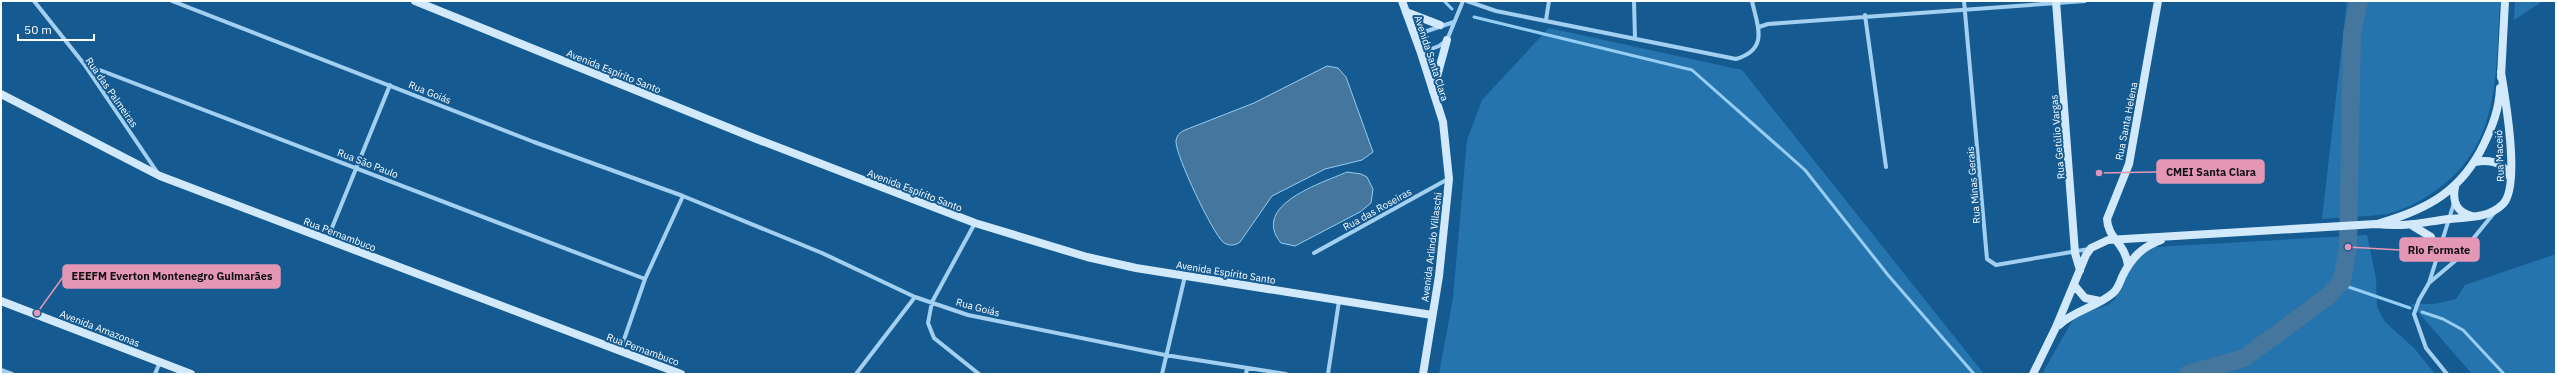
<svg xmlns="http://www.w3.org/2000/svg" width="2557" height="375" viewBox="0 0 2557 375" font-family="'IBM Plex Sans',sans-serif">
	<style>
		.green { fill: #2574ae }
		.water { fill: #45769d; stroke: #95cdf3 }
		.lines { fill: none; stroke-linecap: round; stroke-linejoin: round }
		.stream { stroke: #95cdf3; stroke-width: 3 }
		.river { stroke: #45769d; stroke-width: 18 }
		.street { stroke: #a3d0f1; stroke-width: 4 }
		.secondary { stroke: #d1e9fb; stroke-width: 8 }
		.labels { text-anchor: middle; stroke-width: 4; stroke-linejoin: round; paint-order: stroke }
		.street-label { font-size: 10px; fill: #fff; stroke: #155b91 }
		.leader { fill: none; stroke: #e497b5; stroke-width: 1.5 }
		.callout-dot { fill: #e497b5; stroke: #155b91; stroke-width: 1.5 }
		.callout { fill: #e497b5; stroke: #e497b5; stroke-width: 1.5 }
		.callout-label { font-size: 11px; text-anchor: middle; font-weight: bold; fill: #111 }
	</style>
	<rect width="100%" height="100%" fill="#155b91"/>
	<path class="green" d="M2347,1H2500C2495,73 2502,145 2435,191C2419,202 2405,210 2386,214C2365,217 2343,217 2322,219Z
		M2515,1H2543L2514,20Z
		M1549,28L1742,70L1984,374H1439L1453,298L1467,140L1482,100Z
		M2367,235L2376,278L2377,307L2385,322L2414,348L2435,374H2042L2075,316L2108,305L2115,299L2131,263L2155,247Z
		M2556,254V374H2472L2411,304H2434L2456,299L2465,285Z"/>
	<path class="water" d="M1327,66L1338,68L1346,77L1373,152L1362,160L1325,169L1272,196L1240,242C1235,246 1228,246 1223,242C1212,232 1176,156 1176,142C1176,136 1180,132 1185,130L1254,103Z
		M1347,172L1361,174L1367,177L1373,189L1371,203L1360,212L1295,246L1281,243C1250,205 1322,183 1347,172Z"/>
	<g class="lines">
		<path class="stream" d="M1444,1L1452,9
			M1474,17L1692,70L1805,170L1888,275L1974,374
			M2340,284L2410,308
			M2422,312L2443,319L2463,330L2504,374"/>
		<path class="river" d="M2188,374L2244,358L2327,297L2342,281L2348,247L2352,34L2359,1"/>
		<path class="street" d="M34,1L84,64L157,172
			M172,1L534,142L683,196L822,253L915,297L968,315L1165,355L1286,374
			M1467,1L1496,11L1736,59C1770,49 1757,25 1752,1
			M1634,1L1635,39
			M1964,1L1987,259L1996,265L2089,249
			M1865,15L1886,167
			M1546,20L1549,1
			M1759,27L1768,24L2085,1
			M1415,35L1454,22
			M1421,53L1439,46L1447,40L1463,1
			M84,64L645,279
			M975,223L932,302L928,323L934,338L979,374
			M327,240L390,85
			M1314,253L1448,179
			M2429,283L2455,261L2494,213
			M620,351L645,279L683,196
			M1,370L12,374
			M155,374L160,362
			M856,374L915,297
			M1162,374L1185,276
			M1246,374L1247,368
			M1328,374L1339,301
			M2447,374L2426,348L2414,314L2419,300L2429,283L2454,203"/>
		<path class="secondary" d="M415,1L754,138L975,223L1087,257L1136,268L1432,315
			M1402,1L1421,53L1443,122L1449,179L1439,276L1423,374
			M2056,1L2075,253L2080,270
			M1406,12L1440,25
			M2501,77L2505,1
			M1433,91L1447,40
			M1,94L160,176L681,374
			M2475,162C2491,159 2503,162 2510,177
			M2455,187C2452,203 2457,212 2472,216
			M2380,223C2429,209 2462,190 2484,144C2493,125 2499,109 2500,88
			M2413,226L2431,237L2437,258
			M2128,265C2124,241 2108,239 2107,219L2129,164L2158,1
			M2074,285L2085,298L2100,301
			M1,301L191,374
			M2059,325C2075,310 2097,307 2113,293C2118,289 2120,282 2122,277C2131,258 2142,247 2161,240
			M2033,374L2056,327L2086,255L2091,248L2108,240L2376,224C2406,227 2419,223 2448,219C2467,217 2488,219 2503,204C2521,186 2505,97 2501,72"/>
	</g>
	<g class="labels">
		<g class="street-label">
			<text transform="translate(1432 58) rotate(72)" y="4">Avenida Santa Clara</text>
			<text transform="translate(614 71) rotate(22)" y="4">Avenida Espírito Santo</text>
			<text transform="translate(112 92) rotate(55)" y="4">Rua das Palmeiras</text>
			<text transform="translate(430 92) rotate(22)" y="4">Rua Goiás</text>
			<text transform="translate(2126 121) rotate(-79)" y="4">Rua Santa Helena</text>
			<text transform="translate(2057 137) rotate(-95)" y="4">Rua Getúlio Vargas</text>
			<text transform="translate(2499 156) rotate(-92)" y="4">Rua Maceió</text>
			<text transform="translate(368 163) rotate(21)" y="4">Rua São Paulo</text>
			<text transform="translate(1973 185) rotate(-95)" y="4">Rua Minas Gerais</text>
			<text transform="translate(915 190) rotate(21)" y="4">Avenida Espírito Santo</text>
			<text transform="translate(1377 209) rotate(-29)" y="4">Rua das Roseiras</text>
			<text transform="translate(340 234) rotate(21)" y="4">Rua Pernambuco</text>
			<text transform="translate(1431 247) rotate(-83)" y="4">Avenida Arlindo Villaschi</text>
			<text transform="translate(1226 272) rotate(9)" y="4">Avenida Espírito Santo</text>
			<text transform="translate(978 307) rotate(15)" y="4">Rua Goiás</text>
			<text transform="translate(100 328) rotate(21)" y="4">Avenida Amazonas</text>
			<text transform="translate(643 349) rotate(20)" y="4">Rua Pernambuco</text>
		</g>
	</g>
	<path class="leader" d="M2099 173L2157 172M2348 247L2400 250M37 313L63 277"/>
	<g class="callout-dot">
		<circle cx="2099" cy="173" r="4"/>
		<circle cx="2348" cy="247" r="4"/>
		<circle cx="37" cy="313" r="4"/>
	</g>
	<g class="callout">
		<rect x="2157" y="160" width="107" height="23" rx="4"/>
		<rect x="2400" y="238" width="79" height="23" rx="4"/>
		<rect x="63" y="265" width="217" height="23" rx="4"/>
	</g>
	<g class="callout-label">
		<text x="2211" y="176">CMEI Santa Clara</text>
		<text x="2439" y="254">Rio Formate</text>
		<text x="172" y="280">EEEFM Everton Montenegro Guimarães</text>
	</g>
	<rect width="2557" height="375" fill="none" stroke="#ffffff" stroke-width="4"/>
	<path d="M18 34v6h76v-6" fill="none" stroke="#ffffff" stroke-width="2"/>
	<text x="24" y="34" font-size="12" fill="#ffffff" stroke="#155b91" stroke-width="3" paint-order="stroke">50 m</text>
</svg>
